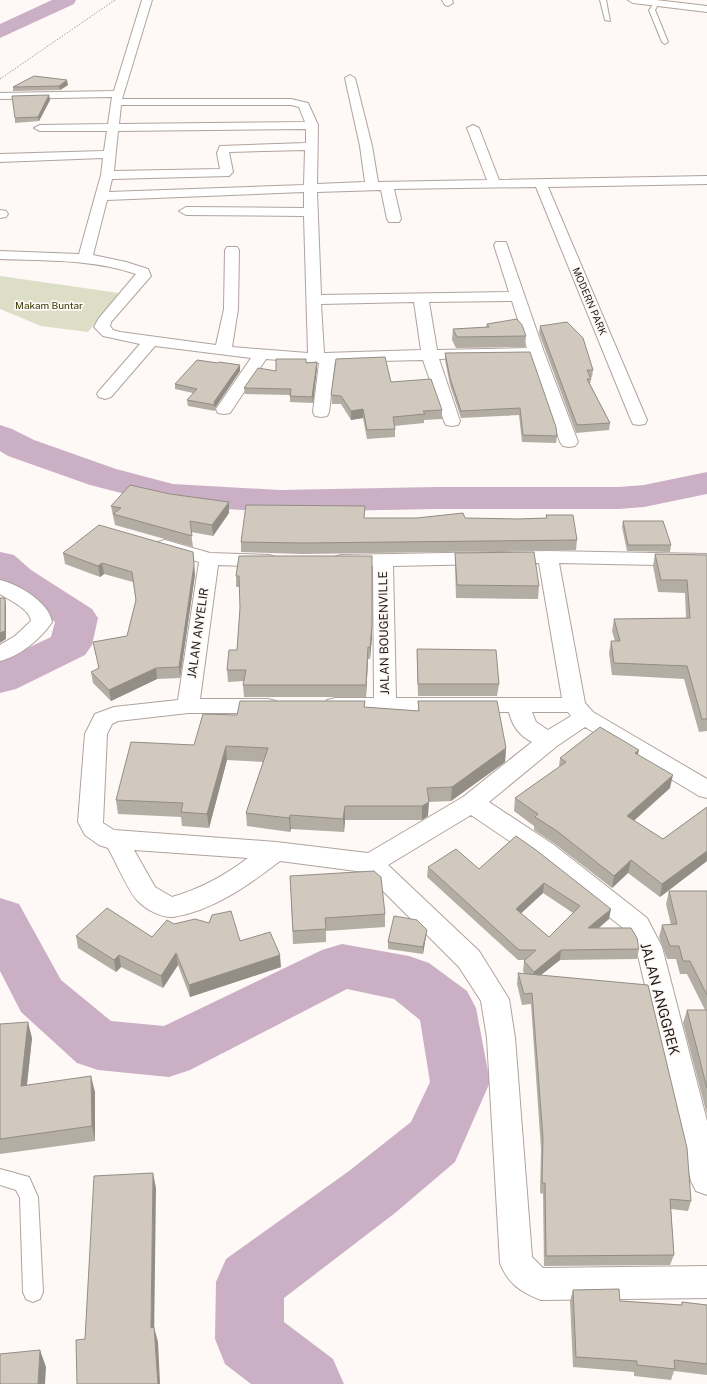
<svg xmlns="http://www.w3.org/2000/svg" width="707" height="1384" viewBox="0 0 707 1384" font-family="'Public Sans',sans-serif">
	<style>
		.green { fill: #dcdfc6 }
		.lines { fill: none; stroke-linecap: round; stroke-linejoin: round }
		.river { fill: #cbafc5; fill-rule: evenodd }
		.lane-casing { stroke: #b0a39e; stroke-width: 2 }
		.street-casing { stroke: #b0a39e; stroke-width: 2 }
		.path { stroke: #a19b99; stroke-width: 1; stroke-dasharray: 1.5 1.5; stroke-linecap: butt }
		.lane { fill: #fff; fill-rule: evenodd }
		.street { fill: #fff; fill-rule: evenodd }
		.wall { fill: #b4ada3; fill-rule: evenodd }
		.shaded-wall { fill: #928d85 }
		.building { fill: #d1c9be; stroke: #928d85; fill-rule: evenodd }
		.labels { text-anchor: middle; stroke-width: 3.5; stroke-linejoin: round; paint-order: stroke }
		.far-street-label { font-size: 10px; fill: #211c1a; stroke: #fef8f6 }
		.far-park-label { font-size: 10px; fill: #383a01; stroke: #fef8f6 }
		.street-label { font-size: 12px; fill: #211c1a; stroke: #fef8f6 }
		.near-street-label { font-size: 14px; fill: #211c1a; stroke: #fef8f6 }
	</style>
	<rect width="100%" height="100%" fill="#fef8f6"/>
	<path class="green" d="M0,276L119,293L88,332L41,326L0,309Z"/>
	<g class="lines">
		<path class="river" d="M52,0H76L74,4L0,38V24Z
			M0,425L12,429L34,440L116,469L173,484L280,490L436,487H619L644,485L707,472V494L644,507L619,509H436L280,512L172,506L90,485L8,456L0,451Z
			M0,552L14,555L31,570L92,609L98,618L92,645L85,655L16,689L0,693V661L51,637L55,622L0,585Z
			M0,898L19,904L61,980L111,1021L164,1026L322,950L342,944L409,956L429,963L467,991L476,1008L490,1082L455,1162L395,1213L284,1298V1322L333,1359L344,1384H251L225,1364L215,1339L216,1282L226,1259L349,1171L411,1122L430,1082L420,1020L394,999L347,989L190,1070L169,1077L98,1070L77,1063L21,1012L0,971Z"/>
		<defs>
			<path id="lane" d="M600,0H606L610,21L605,20Z
				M656,1L659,3L655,10L668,42L665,44L662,42L649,10Z
				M0,1169L29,1177L38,1197L43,1292L40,1299L33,1302L26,1299L23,1292L20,1198L16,1190L0,1185Z"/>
			<path id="street" d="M142,0H152L122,99H291L308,103L318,125L317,184L365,182L360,146L345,78L350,75L355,78L372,146L378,182L487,180L467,128L473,125L479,128L499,180L707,176V184L548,187L647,420L645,424L639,425L633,424L631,420L536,187L394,189L401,219L399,222H389L387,219L381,190L317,192L321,295L509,292L494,245L496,242H506L544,352L578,442L575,446L569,447L563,446L560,442L530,357L439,359L460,421L458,425L452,426L446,425L444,421L423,360L335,362L329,412L327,416L321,417L315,416L313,412L319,363L266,359L230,413L224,414L218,413L216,409L251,358L155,346L111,397L105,399L99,397L97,394L99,391L140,344L103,336L94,327L99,318L136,274C93,259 46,261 0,259V251L79,254L101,175L103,158L0,162V154L104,151L107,131H40L34,128L40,125L108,124L112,97L0,99V93L114,91ZM121,105H291L299,107L305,122L119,124ZM306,129V143L220,146L217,153L220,169L114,171L118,131ZM305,150L304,185L109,192L112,179L229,176L233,172L229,152ZM304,192V208L186,207L179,211L186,215L304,216L308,353L232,347L238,309L239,250L237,247H227L225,250L224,309L216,345L120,332L113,330L110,326L111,322L151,276L148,269L126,262L93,255L107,200ZM512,301L527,348L437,350L429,302ZM414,302L421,350L324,353L321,304Z
				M442,0H452L453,3L448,6L445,5Z
				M628,0H656L707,6V12L633,3Z
				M0,210L6,211L8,214L6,217L0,218Z
				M165,540L210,553L269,555L276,557L279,561L276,565L269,567L218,565L200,699H268L276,701L279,706L276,711L268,713H188L118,721L112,724L107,734L103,823L114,830L276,842L368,853L463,797L532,742C520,736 512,726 509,712H335L327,710L324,705L327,700L335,698H374L373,566L341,567L334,565L331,561L334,557L341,555L548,551L707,554V566L559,563L585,703L593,712L707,779V798L699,796L585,727L557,746L489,802L554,845L647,918L662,947L707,1121V1195L696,1191L691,1181L636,947L628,932L536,859L471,815L388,865L479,951L509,999L515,1038L532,1257L543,1268L707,1266V1298L541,1300C521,1292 508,1284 500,1263L487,1038L481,1001L459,967L364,872L280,861C250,884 213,911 173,917C162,918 145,909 138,901C129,893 115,860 108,848L99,845L85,835L78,822L85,734L95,714L114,707L178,700L199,562L158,550L155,546L158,542ZM539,563L562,698H396L393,566ZM532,712H568L571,716L548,730L536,722ZM134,850L248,858C224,876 200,889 172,897L155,887Z
				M0,580C18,584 49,602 52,622C41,639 20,656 0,661V645L15,636L31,621C30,609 9,600 0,594Z"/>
		</defs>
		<use href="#lane" class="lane-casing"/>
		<use href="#street" class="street-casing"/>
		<path class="path" d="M0,79L115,0"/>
		<use href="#lane" class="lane"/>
		<use href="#street" class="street"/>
	</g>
	<path class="wall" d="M68,85L60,90L13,91V87Z
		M49,95L50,100L39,121L15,123V118Z
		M487,324L526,336L525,347L456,348L452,340L453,329L486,327Z
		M540,326L593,370L592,377H590L591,379L590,384L610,423L609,430L576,433L539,333Z
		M445,353L557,436L556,443L522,442L519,415L461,418L450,385L445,360Z
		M317,362V368L313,403L290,402V395L245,394L244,388L276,371L306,363Z
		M218,363L240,365V371L215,408V411L188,406L187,400L193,393L175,389V384Z
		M391,382L442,410V419L424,420V423L394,426L395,429V437L367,439L363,418L351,420L341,404H332L331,395Z
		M170,494L229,502V513L213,536L191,532L193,547L115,525L111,506Z
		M546,515L577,540L576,550L303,554L241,552V542L364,518H465L518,519L546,518Z
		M623,521L671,545L670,552L627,551L622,527Z
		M193,552L195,575L180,678L157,679L111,701L93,683L91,672L99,669L93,642L127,636L136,601L133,582L104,574L100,577L65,564L63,553Z
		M455,553L539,586L538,599L456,598L455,566Z
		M655,554L707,556V731L699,732L684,679L612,675L609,653L611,641H615L612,631L614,619L686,618L685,593L658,592L653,566Z
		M239,556L372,637L370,659H368L366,697H244L243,685L244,681L228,682L227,670L237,650L240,608V587H236V576Z
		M417,649L499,684L497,696H418L417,662Z
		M418,701L506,748L505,762L451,801L428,802V816L422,820H345L344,832L291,829L290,832L247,826L246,813L263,762L227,760L209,828L182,826L181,817L118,814L116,800L237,715L365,707L418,711Z
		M638,755L670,788L634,821L663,839L707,807V861L660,897L628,873L612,888L555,844L534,830V826L514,811L515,798L559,767L560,758Z
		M516,836L609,919L599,928L639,949L637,959L560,960L541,975L691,1201L688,1211L671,1209L674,1255L670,1265L544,1266L543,1194L540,1193L541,1149L531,1004L522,1005L517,984L518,973L525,974L523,971L524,961L525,960H518L427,877L428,867L479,869ZM543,893L573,913L549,937L521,913Z
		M290,876L385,914V927L326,931V942L293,944Z
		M669,891H707V1115L683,1023L687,1010H705L687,974H680L676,959H667L659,937L662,925H671L666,904Z
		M174,924L240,941L281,967L190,997L178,965L163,988L121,967L116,972L78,948L76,936L152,937Z
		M426,936L423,954L388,949V942Z
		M0,1024L32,1038L27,1085L95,1092V1141L0,1154Z
		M573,1290L620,1301L681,1305L682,1302L707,1305V1375L674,1371L671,1380L634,1376V1372L573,1367L570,1301Z"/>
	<path class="shaded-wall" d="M67,80L68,85L60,90L59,86Z
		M49,95L50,100L39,121L38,117Z
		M317,362V368L313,403L312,397Z
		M240,365V371L215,408L214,402Z
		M363,409V418L351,420V411Z
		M229,502V513L213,536L212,525Z
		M102,563L104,574L100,577L98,566Z
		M194,565L195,575L180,678L179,667Z
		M5,598L6,606V639L0,643V633Z
		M372,625V637L370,659V648Z
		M368,647V659L366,697V685Z
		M156,668L157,679L111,701L109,690Z
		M226,746L227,760L209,828L207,814Z
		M506,748L505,762L451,801L452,787Z
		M639,750L636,763L635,753Z
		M673,775L670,788L624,829L627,816Z
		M429,802L428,816L422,820V806Z
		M345,806V820L344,832L343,819Z
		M290,815L291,829L290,832L289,818Z
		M707,851V861L660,897L662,884Z
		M631,860L628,873L612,888L614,876Z
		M544,883L543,893L515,919L516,909Z
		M611,909L609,919L586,938L588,928Z
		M427,930L423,954V947Z
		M561,950L560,960L532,982L534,972Z
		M176,953L178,965L163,988L161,976Z
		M119,955L121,967L116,972L114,960Z
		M280,955L281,967L190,997L189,985Z
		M28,1022L32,1038L25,1101L21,1086Z
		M91,1076L95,1092V1141L92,1126Z
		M153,1173L156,1188L154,1342L151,1328Z
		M154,1327L158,1342L160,1384H158Z
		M40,1350L46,1367L45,1384H38Z"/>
	<path class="building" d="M34,76L67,80L59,86L13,87Z
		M49,95L38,117L15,118L12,96Z
		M517,319L522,325L526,336L457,337L453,329L489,327L487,324Z
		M567,322L583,338L593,370H587L591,379H587L610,423L577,425L540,326Z
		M530,352L556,427L557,436L523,435L520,408L461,411L450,378L445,353Z
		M385,357L391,382L431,379L442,410L423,411L425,414L393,417L395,429L367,430L363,409L351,411L341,396L331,395L336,359Z
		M276,359H306V363L317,362L312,397L290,396L291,389L244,388L258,368L276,371Z
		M197,360L218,363L219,362L240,365L214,402L215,405L187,400L197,389L175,384Z
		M130,485L170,494L229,502L212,525L190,521L192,536L113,514L121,508L111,506Z
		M246,505L365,506L364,518H417L463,513L465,518L518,519L547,518L546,515H573L577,540L303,543L241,542Z
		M623,521H663L671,545H628Z
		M99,525L193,552L194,565L179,667L156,668L109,690L91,672L99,668L93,642L127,636L136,600L132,572L102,563L98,566L63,553Z
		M534,552L539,586L457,585L455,553Z
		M655,554L707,555V719H702L687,666L614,663L611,641H620L614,619L690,618L687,580H661Z
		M239,556H372V625L370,648L368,647L366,685H243L246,670H227L229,650H237L240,608L239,576H236Z
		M0,598H5V631L0,633Z
		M417,649L496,650L499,684H418Z
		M240,701H365L364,707L419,711L418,701H497L506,748L452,787L427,788L429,802L422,806H345L343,819L290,815L289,818L246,813L268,748L226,746L207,814L181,812L183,803L116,800L131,742L194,745L203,714L237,715Z
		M600,727L639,750L635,753L673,775L627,816L663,839L707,807V851L662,884L631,860L614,876L557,831L535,817L538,814L515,798L566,762L560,758Z
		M516,836L536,850L611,909L588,928H631L637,938L639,949L561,950L534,972L524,961L536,950H519L428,867L456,849L479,869ZM544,883L580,906L549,937L516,909Z
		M374,871L381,877L385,914L325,918L326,929L293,931L290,876Z
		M669,891H707V995L690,961H683L679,946H670L662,925L677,924Z
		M107,908L152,937L167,920L174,924L195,919L209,923L212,915L231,911L240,941L270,932L280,955L189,985L176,953L161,976L119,955L114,960L76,936Z
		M394,916L417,920L427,930L423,947L388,942Z
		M518,973L648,985L687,1148L691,1201L670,1199L674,1255L546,1256L545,1183H542L543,1138L532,993L524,994Z
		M687,1010H707V1088Z
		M28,1022L21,1086L91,1076L92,1126L0,1139V1024Z
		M153,1173L151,1328L154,1327L158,1384H77L76,1340L85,1339L94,1176Z
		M619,1289L620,1301L682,1305V1302L707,1305V1364L674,1360L675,1369L637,1365V1361L576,1357L573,1290Z
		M40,1350L38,1384H0V1354Z"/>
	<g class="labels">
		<g class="far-street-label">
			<text transform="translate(590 301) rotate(67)" y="4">MODERN PARK</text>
		</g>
		<g class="far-park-label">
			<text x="49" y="309">Makam Buntar</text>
		</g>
		<g class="street-label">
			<text transform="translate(198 633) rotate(-82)" y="4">JALAN ANYELIR</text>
			<text transform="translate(384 633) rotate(-91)" y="4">JALAN BOUGENVILLE</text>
		</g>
		<g class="near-street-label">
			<text transform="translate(660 999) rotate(75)" y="5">JALAN ANGGREK</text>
		</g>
	</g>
</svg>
